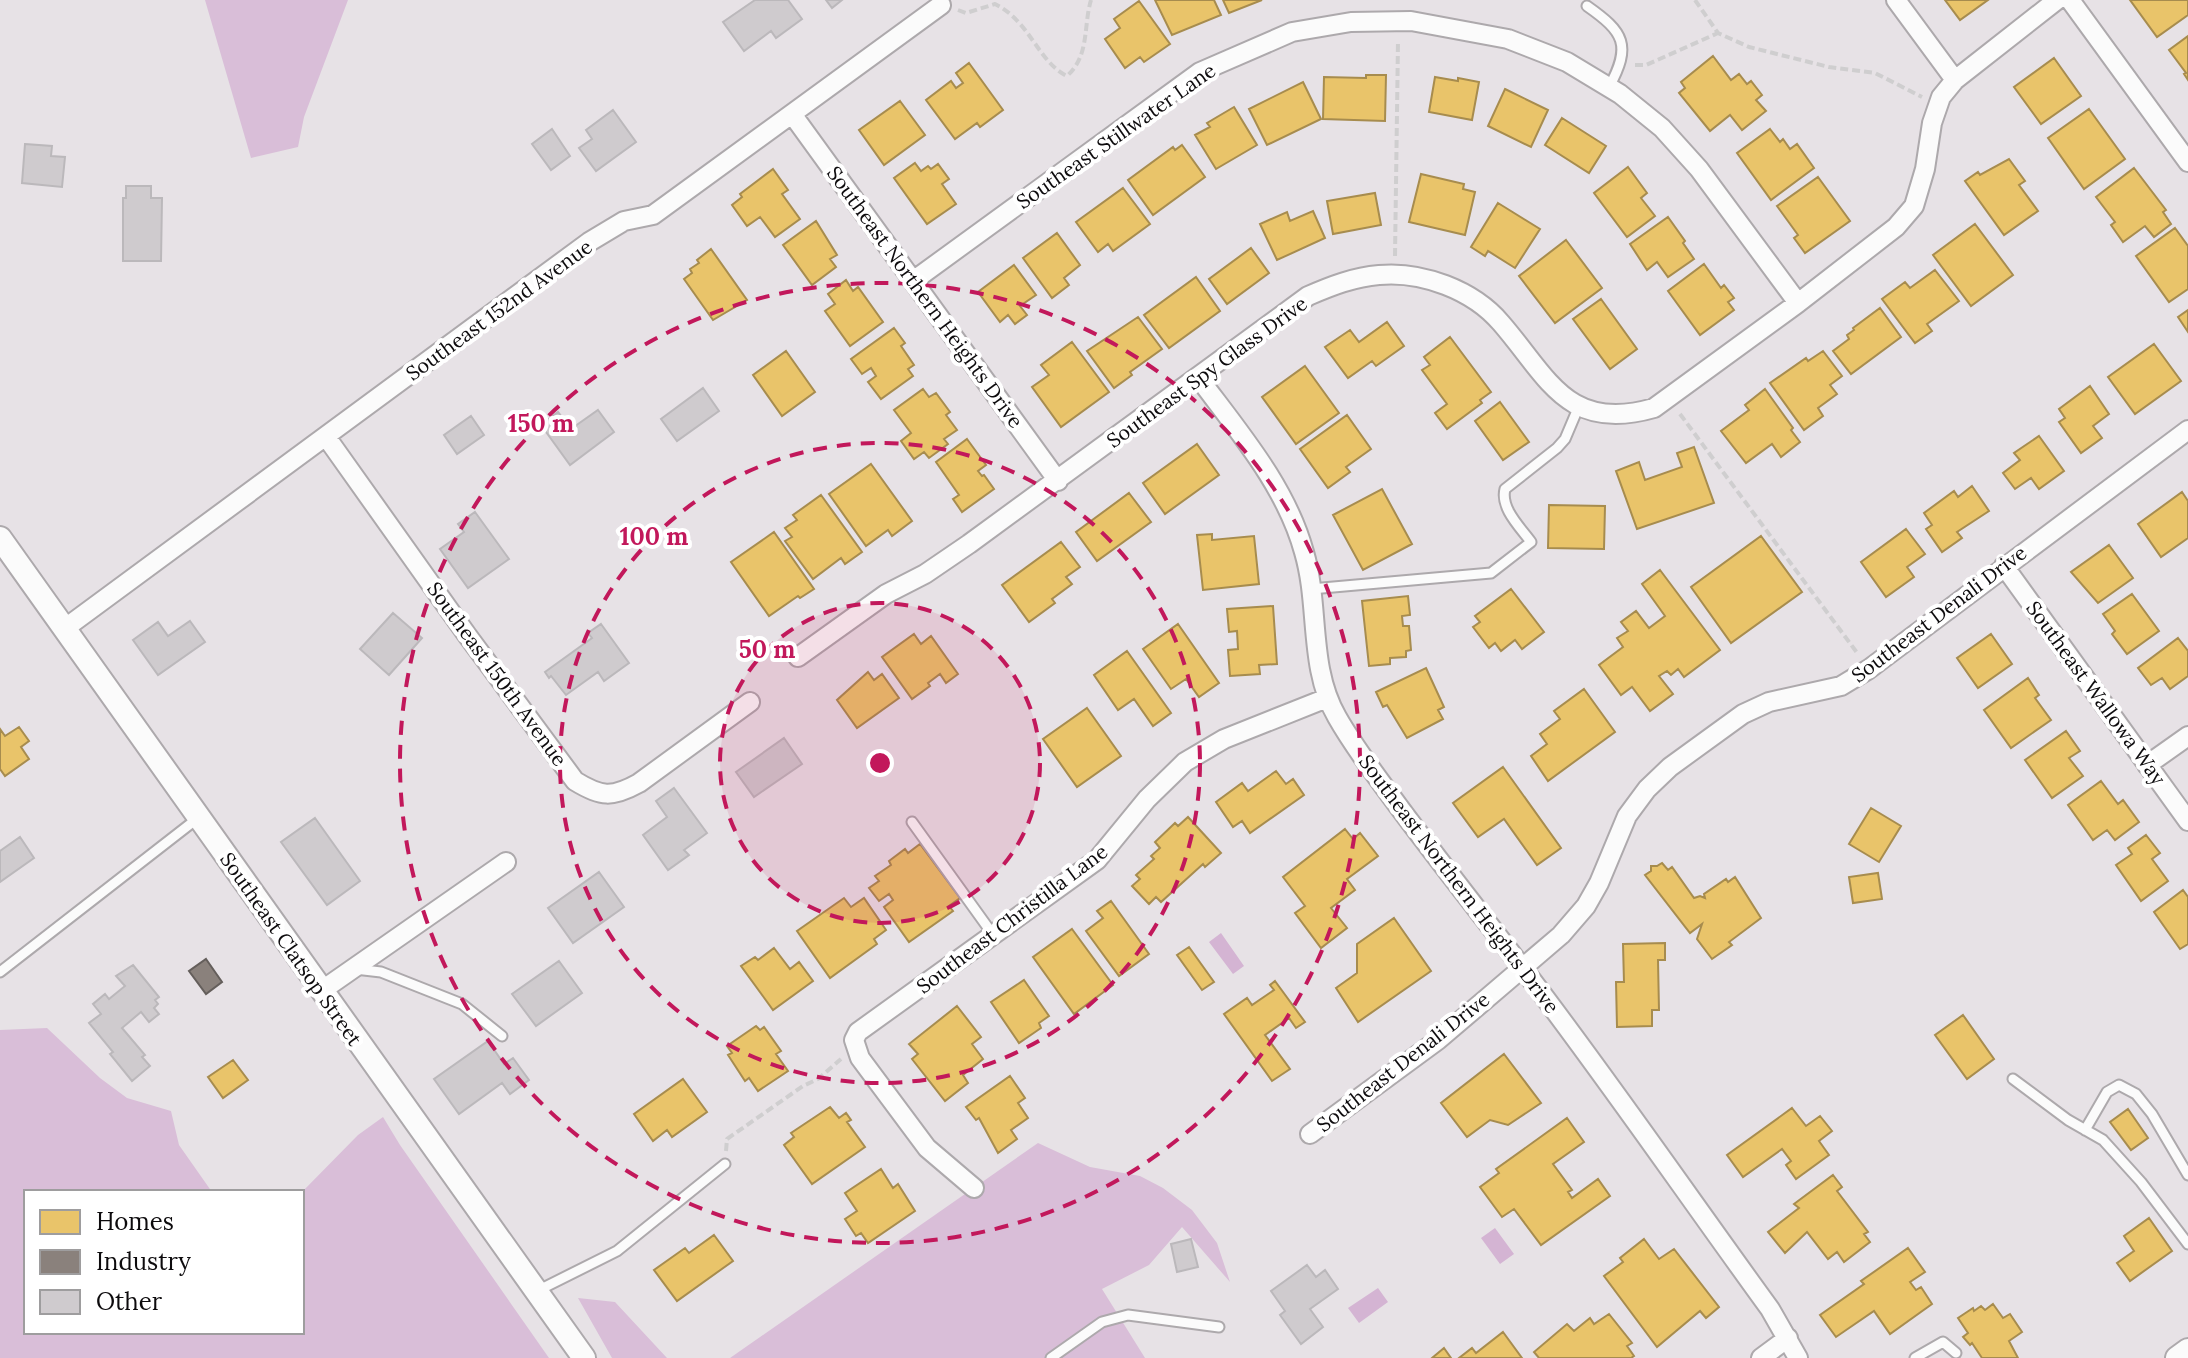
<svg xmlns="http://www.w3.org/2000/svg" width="2188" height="1358" viewBox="0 0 2188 1358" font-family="Lora,serif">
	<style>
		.forest { fill: #d9bed8 }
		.water { fill: #d4b4d3 }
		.homes { fill: #e9c46a; stroke: #a78c4e; stroke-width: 2 }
		.industry { fill: #8a817c; stroke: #645e5b; stroke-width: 2 }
		.building { fill: #cfcbce; stroke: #bbb8bb; stroke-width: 2 }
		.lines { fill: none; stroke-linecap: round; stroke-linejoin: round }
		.service-casing { stroke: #ada9ac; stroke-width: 13 }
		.minor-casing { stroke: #ada9ac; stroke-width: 22 }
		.tertiary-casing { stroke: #ada9ac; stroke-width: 26 }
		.path { stroke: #cfcecf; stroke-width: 4; stroke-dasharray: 8 4; stroke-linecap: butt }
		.service { stroke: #fbfbfb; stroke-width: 9 }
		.minor { stroke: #fbfbfb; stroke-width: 18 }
		.tertiary { stroke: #fbfbfb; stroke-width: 22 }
		.ring { fill: none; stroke: #c2185b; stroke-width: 4; stroke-dasharray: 14 10 }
		.labels { text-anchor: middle; stroke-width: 8; stroke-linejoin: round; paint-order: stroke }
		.street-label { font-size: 20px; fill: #0d0b0d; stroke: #fff }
		.centre { fill: #c2185b; stroke: #fff; stroke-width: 4 }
		.ring-label { font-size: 24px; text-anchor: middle; font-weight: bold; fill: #c2185b; stroke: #fff; stroke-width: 8; stroke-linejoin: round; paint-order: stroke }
	</style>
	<rect width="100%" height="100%" fill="#e7e2e6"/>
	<path class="forest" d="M205,0H348L304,117L298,147L251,158Z
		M47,1028L100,1078L127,1098L171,1111L179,1145L212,1192H26V1332H302V1192L358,1135L383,1117L400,1145L549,1358H0V1030Z
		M1038,1143L1090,1167L1140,1176L1163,1188L1192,1210L1217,1243L1230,1282L1182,1227L1149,1265L1102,1289L1145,1358H730Z
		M578,1298L615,1302L667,1358H612Z"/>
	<path class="water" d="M1221,933L1244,966L1233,974L1209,942Z
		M1495,1228L1514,1254L1500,1264L1481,1238Z
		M1378,1288L1388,1302L1359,1323L1348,1308Z"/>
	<path class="homes" d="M1155,0H1214L1221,15L1172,35Z
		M1223,0H1262L1229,13Z
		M1945,0H1988L1960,20Z
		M2130,0H2188V15L2157,37Z
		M1139,1L1170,44L1144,62L1140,57L1125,68L1105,39L1120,28L1114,19Z
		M2188,36V80L2184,74L2186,73L2169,50Z
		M1713,56L1731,80L1739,74L1747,84L1751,81L1762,95L1756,100L1766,111L1742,130L1730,115L1710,131L1679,93L1685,88L1681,82Z
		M2054,58L2081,96L2041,124L2014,87Z
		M969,63L1003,110L980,127L977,123L955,139L926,100L951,81L956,88L963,83L956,73Z
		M1366,75H1386L1385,121L1323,119L1324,77L1366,78Z
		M1435,77L1458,81V78L1479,82L1472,120L1429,112Z
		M1303,82L1321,119L1267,145L1249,109Z
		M1505,89L1548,110L1531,147L1488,126Z
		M900,101L925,135L884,165L859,130Z
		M1234,107L1257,145L1216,169L1195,135L1210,127L1207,123Z
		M2089,109L2125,159L2084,189L2048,138Z
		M1562,118L1606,146L1589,173L1545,145Z
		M1770,129L1780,142L1783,139L1790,149L1797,144L1814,168L1771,200L1737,153Z
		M1182,145L1205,177L1153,215L1128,180L1173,147L1175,150Z
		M2009,159L2025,181L2019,185L2038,211L2004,235L1965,181L1978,172L1980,175Z
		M915,163L921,171L928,166L931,169L938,164L949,179L942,184L956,204L927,224L894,178Z
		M1628,167L1647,193L1641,198L1655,216L1627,237L1594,193Z
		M2134,168L2166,210L2163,212L2171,224L2154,237L2145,226L2123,242L2111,225L2115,222L2096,197Z
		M773,169L788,190L782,194L800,219L775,237L760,217L747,226L732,205L742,197L740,194Z
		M1421,174L1464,184L1463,189L1475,192L1465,235L1409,222Z
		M1818,177L1850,221L1805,253L1794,238L1798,235L1777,206Z
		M1123,188L1150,224L1113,251L1108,244L1098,252L1076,222Z
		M1375,193L1381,225L1333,234L1327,201Z
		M1498,203L1540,229L1515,268L1488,251L1485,256L1471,247Z
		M1313,211L1325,238L1277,260L1260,224L1287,212L1290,221Z
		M1668,217L1685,241L1683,243L1694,259L1668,277L1657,262L1647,270L1630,244Z
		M816,221L837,255L830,259L836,267L812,285L783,245Z
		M1975,224L2013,275L1971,306L1933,255Z
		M2175,228L2188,246V289L2169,302L2136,256Z
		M1057,233L1080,265L1064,278L1069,285L1052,298L1023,258Z
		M1566,240L1602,288L1555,323L1519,276Z
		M1251,248L1269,273L1227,304L1209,279Z
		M711,249L747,300L713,320L684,279L692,273L690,269L699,263L697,260Z
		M1704,264L1721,288L1724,285L1734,298L1728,302L1734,310L1700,335L1668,291Z
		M1014,265L1036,295L1020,306L1027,315L1015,324L1008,315L1000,322L978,292Z
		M1935,270L1959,301L1927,324L1932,331L1915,343L1882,299L1905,282L1910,288Z
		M1196,277L1220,311L1169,348L1144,315Z
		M846,280L853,291L858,287L883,322L850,346L825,311L835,304L828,294Z
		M1601,299L1637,349L1610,369L1573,319Z
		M1880,308L1901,337L1851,374L1833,351L1849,339L1847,335L1854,330L1853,328Z
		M2188,310V332L2178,317Z
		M1138,317L1162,349L1130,372L1132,375L1114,388L1087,351Z
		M1387,322L1404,346L1376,366L1372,361L1348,378L1325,347L1350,330L1359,342Z
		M894,328L905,343L901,346L914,365L908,369L913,376L881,399L868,382L876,376L871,368L862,374L851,359Z
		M1450,337L1491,392L1480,400L1482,403L1447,429L1435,413L1447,404L1422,370L1430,365L1424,357Z
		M1072,342L1109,392L1061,427L1032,387L1049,375L1041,365Z
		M2154,344L2181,381L2135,414L2108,377Z
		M786,351L815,392L782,416L753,375Z
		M1823,351L1842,376L1830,385L1837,394L1818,408L1823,416L1804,430L1770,383L1806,358L1808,361Z
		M1305,366L1339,413L1296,444L1262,397Z
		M2090,386L2109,414L2093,426L2102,438L2081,453L2059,422L2065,418L2059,409Z
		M923,389L929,397L936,393L950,412L946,415L957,430L944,439L948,444L929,458L924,452L914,459L901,441L911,433L894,410Z
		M1765,389L1793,428L1791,430L1800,442L1781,457L1772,444L1746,463L1721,431L1749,410L1745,405Z
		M1500,402L1529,442L1503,460L1475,421Z
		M1347,415L1371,449L1346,467L1350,472L1328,488L1300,449Z
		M2039,436L2064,471L2039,489L2031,478L2015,489L2003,473L2020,460L2014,453Z
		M967,439L986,465L978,471L982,476L984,475L994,489L962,512L953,499L959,495L936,462Z
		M1197,444L1219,475L1165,514L1143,483Z
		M1694,447L1714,503L1637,529L1616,471L1639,462L1645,480L1682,467L1677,453Z
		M871,464L912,521L892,536L888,530L866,546L829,494Z
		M1972,486L1989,511L1957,532L1962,538L1942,552L1926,529L1932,525L1924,513L1954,491L1958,497Z
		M1382,489L1412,544L1363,570L1333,515Z
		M2182,492L2188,501V538L2161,557L2138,524Z
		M1129,493L1151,522L1097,561L1076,532Z
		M821,495L862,552L845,564L841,558L813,579L785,541L792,537L785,528L797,520L793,515Z
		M1549,505L1605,506L1604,549L1548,548Z
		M1906,529L1925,554L1907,567L1914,577L1886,597L1861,562Z
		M774,532L814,589L800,598L798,596L769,616L731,562Z
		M1212,534V540L1254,536L1259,584L1203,590L1197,535Z
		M1761,536L1802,592L1731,643L1691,587Z
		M1061,542L1080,567L1066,577L1072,584L1052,599L1055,603L1029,622L1002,585Z
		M2109,545L2133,578L2098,603L2071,572Z
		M1660,570L1720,650L1684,677L1678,669L1671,675L1667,671L1659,676L1673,694L1650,711L1632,687L1621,695L1599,665L1623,647L1617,638L1628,631L1621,622L1636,611L1649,628L1665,616L1642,584Z
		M1511,589L1544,632L1522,649L1515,640L1501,651L1495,643L1489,648L1473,627L1480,622L1475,616Z
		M2132,594L2159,631L2127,654L2112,634L2115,631L2103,614Z
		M1408,596L1410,615L1402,616L1403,626H1409L1411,650L1406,651V657L1390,658V664L1369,666L1362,601Z
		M1273,606L1277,664L1259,665L1260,674L1230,676L1228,650L1238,649L1237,631L1229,632L1227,609Z
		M1178,624L1219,683L1199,697L1186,679L1171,689L1143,649Z
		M914,634L921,644L931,636L958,674L946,683L940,674L928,683L930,686L912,699L882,657Z
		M1991,634L2012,664L1978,688L1957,658Z
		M2178,638L2188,651V676L2170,689L2162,678L2151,685L2138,668Z
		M1127,651L1171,713L1153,726L1134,699L1118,710L1094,675Z
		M1426,668L1444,707L1438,710L1443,719L1407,738L1387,705L1383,707L1376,692Z
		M868,672L874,680L882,674L899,698L857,728L837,700Z
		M2028,678L2039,695L2035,698L2051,720L2011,748L1984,710Z
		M1584,689L1615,732L1548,781L1531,756L1547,744L1540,734L1560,719L1554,711Z
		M1087,708L1121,756L1077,787L1043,739Z
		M19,727L29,741L21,747L29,759L5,776L0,769V729L5,736Z
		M2066,731L2080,751L2069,758L2083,776L2052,798L2025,760Z
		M1503,767L1561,848L1537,865L1504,819L1478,837L1453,803Z
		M1276,771L1286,784L1293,779L1304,795L1250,833L1242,821L1233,827L1216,802L1242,783L1248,791Z
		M2101,781L2118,804L2123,800L2139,822L2115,840L2107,830L2093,840L2068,805Z
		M1871,808L1901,826L1879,862L1849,844Z
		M1188,817L1221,853L1205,867L1203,864L1161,902L1156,897L1149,904L1132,886L1140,879L1136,875L1154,859L1151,856L1160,848L1155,842L1175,823L1178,826Z
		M1345,829L1353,839L1360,833L1378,856L1347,879L1355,890L1331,908L1347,928L1321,948L1295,913L1305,906L1283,877Z
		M2146,835L2160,853L2152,859L2168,881L2141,901L2116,865L2132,854L2128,848Z
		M920,844L960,898L949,906L953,911L909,942L884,907L893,900L889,894L879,901L869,888L879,881L875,876L891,865L889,861L905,849L908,853Z
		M1662,863L1668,870L1672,867L1694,898L1700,896L1705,898L1704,894L1726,879L1728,882L1735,877L1761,918L1729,942L1732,945L1712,959L1697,939L1702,924L1690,933L1645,875L1651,871V866H1657Z
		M1878,873L1882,899L1853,903L1849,877Z
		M2183,890L2188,897V944L2180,949L2154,912Z
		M844,898L851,907L864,898L886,930L874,939L877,944L830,978L797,931Z
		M1111,901L1149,954L1119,976L1086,931L1103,918L1097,911Z
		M1394,918L1431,971L1358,1022L1336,988L1357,973V944Z
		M1072,929L1113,985L1074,1014L1033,957Z
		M1665,943V960H1658L1659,1010H1652V1026L1617,1027L1616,982H1624L1623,944Z
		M1189,947L1214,982L1202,990L1177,955Z
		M774,948L790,969L799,962L813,981L773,1010L741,966L755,957L758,960Z
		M1024,980L1049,1016L1039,1023L1041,1028L1019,1043L991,1002Z
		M1275,981L1305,1022L1296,1028L1289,1018L1265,1035L1290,1069L1272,1081L1224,1014L1247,998L1252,1005L1274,990L1270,985Z
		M957,1006L981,1037L972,1044L983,1059L963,1075L968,1083L945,1101L912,1059L918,1054L909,1044Z
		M1963,1015L1994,1059L1967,1079L1935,1035Z
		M756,1026L760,1030L764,1027L781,1051L776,1054L788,1071L758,1091L749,1078L745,1081L728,1055L732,1053L727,1046Z
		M1504,1054L1541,1103L1508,1125L1490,1120L1467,1137L1441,1103Z
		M233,1060L248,1080L223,1098L208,1077Z
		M1010,1076L1025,1098L1018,1103L1028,1118L1011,1130L1017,1139L998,1153L979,1118L976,1120L966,1107Z
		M683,1079L707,1112L672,1137L667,1130L653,1141L634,1114Z
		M830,1107L839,1118L846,1113L851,1120L847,1122L865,1147L812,1184L784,1145L794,1137L791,1133Z
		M1792,1108L1806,1126L1820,1116L1832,1131L1819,1141L1829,1155L1796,1179L1786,1165L1791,1161L1782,1149L1743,1177L1727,1155Z
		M2128,1109L2148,1138L2131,1150L2110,1122Z
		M1567,1118L1584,1142L1553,1164L1572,1190L1568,1192L1572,1198L1598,1179L1610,1196L1541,1245L1514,1209L1502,1217L1480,1187L1499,1173L1496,1169Z
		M881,1169L893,1188L898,1184L915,1211L868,1243L861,1233L856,1236L845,1219L857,1211L845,1193Z
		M1833,1175L1842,1187L1837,1191L1868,1232L1864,1234L1870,1242L1844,1262L1837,1252L1828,1259L1807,1232L1785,1253L1768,1232L1799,1208L1794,1204Z
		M2149,1218L2172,1251L2130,1281L2117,1263L2134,1251L2124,1236Z
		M714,1235L733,1261L677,1301L654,1270L685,1248L689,1253Z
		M1644,1239L1659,1259L1674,1249L1719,1307L1706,1318L1700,1311L1657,1347L1604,1276L1623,1262L1620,1258Z
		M1908,1248L1925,1272L1910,1282L1916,1290L1921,1287L1932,1304L1890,1334L1874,1311L1836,1337L1820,1315L1864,1284L1861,1281Z
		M1993,1304L2003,1318L2010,1314L2022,1332L2009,1341L2018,1358H1982L1972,1343L1970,1345L1963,1337L1968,1333L1958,1318L1973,1308L1974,1311L1981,1306L1985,1310Z
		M1609,1314L1632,1343L1627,1346L1634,1356L1631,1358H1539L1534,1352L1567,1324L1574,1331L1590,1318L1594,1324Z
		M1503,1332L1522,1358H1459L1472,1348L1476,1353Z
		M1444,1348L1451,1358H1432Z"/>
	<path class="industry" d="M206,959L222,982L206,994L189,971Z"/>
	<path class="building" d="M755,0H788L802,19L776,38L771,31L744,51L723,22Z
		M826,0H842L832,8Z
		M613,110L636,142L596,171L579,148L592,139L586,130Z
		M552,129L570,156L551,170L532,144Z
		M25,144L52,146L51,156L65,157L62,187L22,183Z
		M126,186H151V198H162L161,261H123V198H126Z
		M703,388L719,411L677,441L661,419Z
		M598,410L614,432L570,465L541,425L558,412L571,429Z
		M471,416L484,435L457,454L444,435Z
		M475,512L509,559L468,588L440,549L464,532L458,524Z
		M393,613L422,638L389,675L360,649Z
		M190,621L205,642L158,675L133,640L158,622L168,636Z
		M601,624L629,663L604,681L598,672L566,695L551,676L549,678L545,672L592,638L588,633Z
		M784,738L802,764L754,797L736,772Z
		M674,788L707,833L684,850L689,855L668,870L643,835L667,817L656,801Z
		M315,818L360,881L327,905L281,842Z
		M20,837L34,858L0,882V851Z
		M599,872L624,907L573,943L548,908Z
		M559,961L582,993L536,1026L512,994Z
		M133,965L159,997L155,1000L158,1004L154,1008L159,1014L149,1022L141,1012L122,1028L145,1055L142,1057L150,1066L132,1081L110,1054L113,1052L89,1023L101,1014L93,1004L105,994L109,999L125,986L116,976Z
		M488,1041L504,1064L513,1058L529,1080L510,1094L502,1083L459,1114L434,1079Z
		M1191,1239L1198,1267L1177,1272L1171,1244Z
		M1307,1265L1316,1277L1325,1270L1338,1289L1310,1309L1323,1327L1301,1344L1280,1315L1285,1311L1271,1291Z"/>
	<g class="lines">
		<defs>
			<path id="service" d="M1587,6C1624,32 1632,45 1609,87
				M1311,589L1491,573L1531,542C1520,527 1500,508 1505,489L1557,448L1565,439L1579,406
				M912,822L994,936
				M355,969L381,972L462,1004L502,1036
				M0,972L198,818
				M2013,1079L2068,1120L2103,1140L2141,1182L2188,1244
				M2085,1130L2107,1092L2119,1085L2136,1094L2152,1114L2188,1175
				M537,1291L617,1251L725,1164
				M1051,1358L1102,1322L1128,1315L1219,1327
				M1915,1358L1943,1342L1956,1353"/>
			<path id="minor" d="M1896,0L1955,80
				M2070,0L2188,162
				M792,114L1058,481
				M913,281L1200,72L1292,32L1351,22L1411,21L1508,39L1567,62L1620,94L1662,128L1699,169L1798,303
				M1198,377C1238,431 1286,486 1304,552C1320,606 1308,667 1337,717C1355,749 1378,778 1399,807C1439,861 1480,913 1521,966C1607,1078 1687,1195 1770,1309L1798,1358
				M327,438L467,635L575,781C601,797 612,798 639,783L750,702
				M2004,566L2188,821
				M64,629L589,242L624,221L653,215L941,5
				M798,657L886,594L925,574L969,544L1308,296C1331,286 1354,277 1379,275C1422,271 1473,290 1501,323C1548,377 1567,433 1654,408L1798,303L1896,227L1914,206L1925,169L1932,123L1941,97L1955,80L2057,0
				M2147,765L2188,736
				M321,991L506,862
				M1310,1134L1438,1040L1561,935L1586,906L1599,883L1627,816L1647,789L1670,767L1743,714L1769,702L1841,686L1869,669L2188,430
				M974,1188L927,1148L860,1058L854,1040L858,1032L1097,860L1147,799L1185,762L1224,739L1327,698
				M1761,1358L1788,1338"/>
			<path id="tertiary" d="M0,538L584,1358
				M2177,1358L2188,1350"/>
		</defs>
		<use href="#service" class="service-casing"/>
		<use href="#minor" class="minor-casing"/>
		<use href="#tertiary" class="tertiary-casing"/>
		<path class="path" d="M1695,0L1718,33L1749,47L1829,67L1875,73L1922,97
			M958,10L966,13L995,4C1030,21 1038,62 1067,76C1090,55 1083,27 1091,0
			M1635,65H1646L1718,33
			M1395,256L1398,41
			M1680,414L1858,654
			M726,1151L727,1139L803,1086L818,1079L841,1059"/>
		<use href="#service" class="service"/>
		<use href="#minor" class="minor"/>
		<use href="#tertiary" class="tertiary"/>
	</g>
	<circle cx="880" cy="763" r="160" fill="#c2185b" fill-opacity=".12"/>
	<g class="ring">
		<circle cx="880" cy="763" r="160"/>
		<circle cx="880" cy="763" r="320"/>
		<circle cx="880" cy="763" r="480"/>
	</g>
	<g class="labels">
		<g class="street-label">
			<text transform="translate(1116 136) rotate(-35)" y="7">Southeast Stillwater Lane</text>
			<text transform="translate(925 297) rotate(54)" y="7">Southeast Northern Heights Drive</text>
			<text transform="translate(499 310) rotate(-36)" y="7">Southeast 152nd Avenue</text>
			<text transform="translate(1207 372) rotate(-36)" y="7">Southeast Spy Glass Drive</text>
			<text transform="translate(1939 614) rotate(-37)" y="7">Southeast Denali Drive</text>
			<text transform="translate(497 674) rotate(54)" y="7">Southeast 150th Avenue</text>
			<text transform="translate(2096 693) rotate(54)" y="7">Southeast Wallowa Way</text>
			<text transform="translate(1459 884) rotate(53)" y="7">Southeast Northern Heights Drive</text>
			<text transform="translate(1012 919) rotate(-37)" y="7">Southeast Christilla Lane</text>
			<text transform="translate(291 949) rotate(55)" y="7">Southeast Clatsop Street</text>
			<text transform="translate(1403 1062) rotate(-38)" y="7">Southeast Denali Drive</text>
		</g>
	</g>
	<circle cx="880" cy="763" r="12" class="centre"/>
	<g class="ring-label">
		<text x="541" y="432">150 m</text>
		<text x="654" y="545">100 m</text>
		<text x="767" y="658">50 m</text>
	</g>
	<rect x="24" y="1190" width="280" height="144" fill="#ffffff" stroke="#9e9d9e" stroke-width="2"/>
	<rect x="40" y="1210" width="40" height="24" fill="#e9c46a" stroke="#9e9d9e" stroke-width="2"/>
	<text x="96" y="1230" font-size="24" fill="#0d0b0d">Homes</text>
	<rect x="40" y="1250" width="40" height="24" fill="#8a817c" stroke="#9e9d9e" stroke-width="2"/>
	<text x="96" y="1270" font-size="24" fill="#0d0b0d">Industry</text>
	<rect x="40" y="1290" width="40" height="24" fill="#cfcbce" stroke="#9e9d9e" stroke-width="2"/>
	<text x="96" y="1310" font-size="24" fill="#0d0b0d">Other</text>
</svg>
